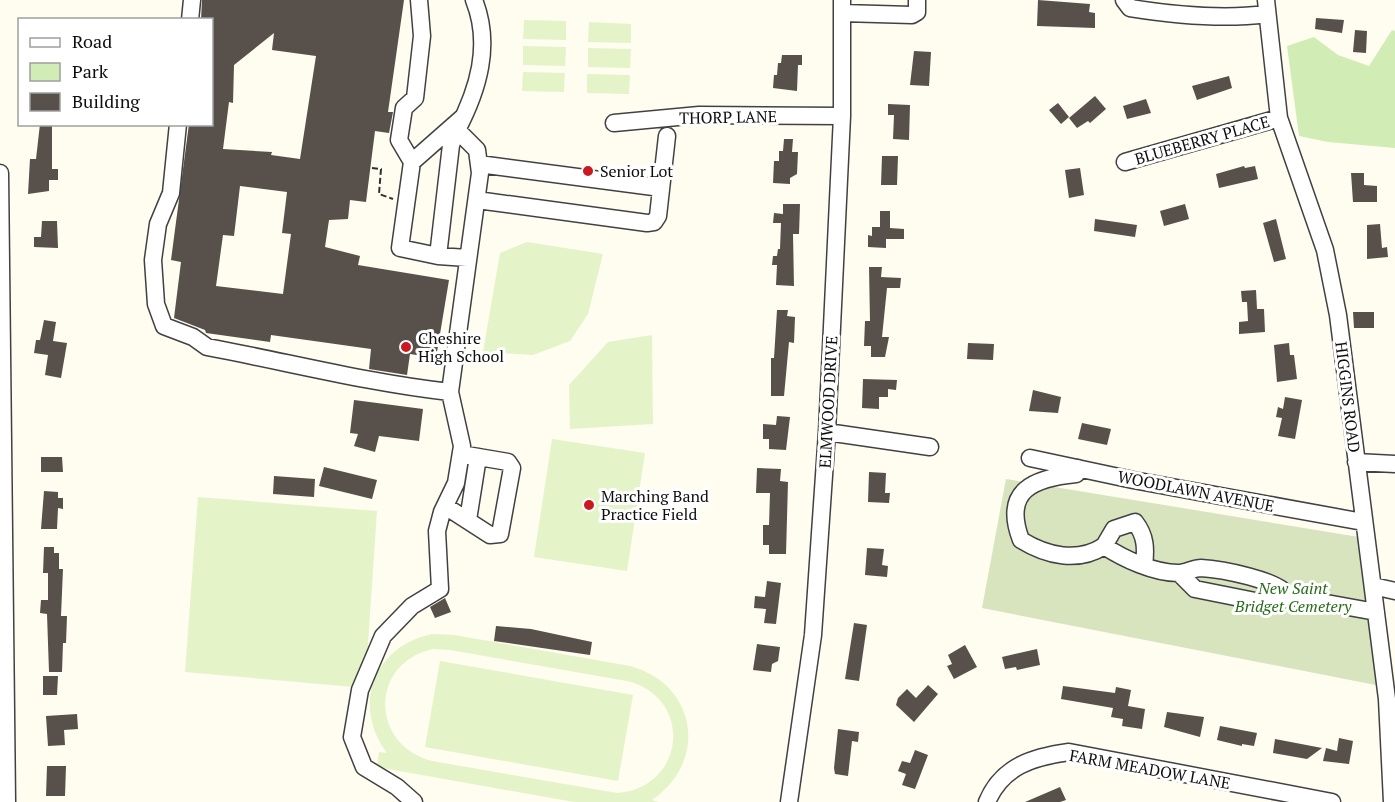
<svg xmlns="http://www.w3.org/2000/svg" width="1395" height="802" viewBox="0 0 1395 802" font-family="'PT Serif',serif">
	<style>
		.green { fill: #d1edb5 }
		.cemetery { fill: #d7e4be }
		.pitch { fill: #e4f4c8; fill-rule: evenodd }
		.building { fill: #58504a; fill-rule: evenodd }
		.lines { fill: none; stroke-linecap: round; stroke-linejoin: round }
		.minor-casing { stroke: #414141; stroke-width: 19 }
		.path { stroke: #303030; stroke-width: 2; stroke-dasharray: 6 3; stroke-linecap: butt }
		.minor { stroke: #fff; stroke-width: 16 }
		.poi-dot { fill: #cb1a1f; stroke: #fff; stroke-width: 2 }
		.labels { text-anchor: middle; stroke-width: 6; stroke-linejoin: round; paint-order: stroke }
		.street-label { font-size: 16px; fill: #0e0e0e; stroke: #fff }
		.poi-label { font-size: 16px; fill: #0e0e0e; stroke: #fff; text-anchor: start }
		.park-label { font-size: 16px; font-style: italic; fill: #286c19; stroke: #fff }
	</style>
	<rect width="100%" height="100%" fill="#fffcf0"/>
	<path class="green" d="M1392,30L1395,31V148L1328,142L1299,136L1287,46L1314,37L1338,55L1369,66Z"/>
	<path class="cemetery" d="M1006,479L1365,538L1391,688L982,608Z"/>
	<path class="pitch" d="M524,20L566,21V40L523,39Z
		M589,22L631,24V43L588,42Z
		M523,46L566,47L565,66L523,65Z
		M588,48L631,49L630,68L588,67Z
		M523,72L565,73L564,92L522,91Z
		M587,74L630,75L629,94L587,93Z
		M527,242L603,254L588,314L570,341L533,355L483,352L500,253Z
		M652,335L653,424L570,429L569,385L608,342Z
		M552,439L645,453L627,571L534,557Z
		M198,497L377,511L365,688L185,672Z
		M432,634L454,635L630,666C697,684 709,761 652,800L659,802H574L377,767L379,752L387,753C351,705 374,646 432,634ZM433,649L450,650L627,681C694,697 686,788 617,793L432,761C370,745 369,663 433,649Z
		M440,661L633,695L618,781L425,747Z"/>
	<path class="building" d="M202,0H404L388,112H393L389,133L375,131L366,202L350,200L348,219L329,220L325,247L360,256L358,265L449,280L436,358L410,354L407,375L369,369L371,349L271,335L270,342L206,333L205,330L174,318L181,262L171,260L189,124H212V20H201ZM274,33L272,50L316,56L300,159L271,155L272,152L223,149L229,102L233,103L234,65ZM240,186L287,192L282,233L291,234L283,294L216,286L223,235L234,236Z
		M1038,0L1090,4L1089,12L1095,13V28L1037,26Z
		M1316,18L1344,20L1342,33L1315,29Z
		M1355,30L1367,31L1366,53L1353,52Z
		M914,51L931,52L929,86L910,85Z
		M782,55H802V65H798L797,91L773,88L774,75H777L778,63H781Z
		M1229,76L1232,88L1197,100L1192,86Z
		M1095,96L1106,109L1090,123L1088,121L1077,128L1069,118Z
		M1146,99L1151,113L1127,119L1123,106Z
		M1058,103L1069,117L1061,124L1049,110Z
		M888,104L910,105L909,140L893,139L894,115H888Z
		M40,124H52V169H58V180H49V191L28,194L30,159H36Z
		M784,139H793L792,152H798L797,174L790,178V184L773,183L774,161H779V151H783Z
		M882,156H898L897,185H881Z
		M1244,166L1245,168L1255,166L1258,179L1219,188L1216,174Z
		M1080,168L1084,195L1069,198L1065,170Z
		M1351,173H1364V185L1377,186V202H1353Z
		M783,204H800L799,234H793L794,286L776,285L777,265H772L773,256H777L778,249H780L781,223H773L774,213L783,214Z
		M1185,204L1189,219L1164,226L1160,211Z
		M880,211H890V228L904,229V239H886V248L868,247V235L872,236V227H880Z
		M1095,219L1137,225L1135,237L1094,231Z
		M1276,219L1286,259L1274,262L1263,223Z
		M42,221H57L58,248L34,247V237H41Z
		M1380,224L1382,248L1387,247L1388,257L1367,259V225Z
		M869,267H882L881,277L901,278L900,288H887L882,337H889L885,357H871V346H864L865,321H870Z
		M1256,290L1257,309H1264L1265,332L1239,334V322L1248,321L1247,302H1242L1241,291Z
		M777,310H788L787,316L795,317L794,343L789,342L784,396H771V358H774Z
		M1353,312H1374V328H1354Z
		M44,320L56,322L53,341L67,343L61,378L45,375L48,355L34,353L36,340H40Z
		M968,343L994,344L993,360L967,359Z
		M1289,343L1290,355H1294L1297,379L1277,382L1274,345Z
		M863,379L897,380L896,390L888,389V397H879V409L862,408Z
		M1033,390L1061,397L1058,413L1029,411Z
		M1285,397L1302,400L1295,439L1278,436L1282,418L1276,417L1278,407L1283,409Z
		M354,400L423,409L419,441L379,436L375,452L354,446L358,434L350,433Z
		M777,416L790,417L786,450L769,449V439H763V424L776,425Z
		M1082,423L1111,429L1107,445L1078,439Z
		M41,457H62L63,472H41Z
		M324,467L377,480L372,499L319,486Z
		M757,468L781,469L780,481L788,482L786,554H769V545H763V525H769L770,493H756Z
		M869,472L886,473L885,493H890L889,503L868,502Z
		M274,476L315,479L314,497L273,494Z
		M44,491L58,492V498H63V509L58,508L57,529H41Z
		M44,547H54V553H59V569H63L61,616H67L66,643H63L62,672H49L47,614L40,613L41,600H48V573H43Z
		M867,548L884,549L882,565L888,566L887,577L865,575Z
		M767,581L781,583L776,624L764,623L766,609L754,608L755,596L765,597Z
		M445,598L451,612L435,618L430,607Z
		M854,623L867,625L859,681L845,679Z
		M496,626L531,629L592,642L590,655L494,641Z
		M757,644L780,647L778,661L772,664L771,672L753,670Z
		M965,645L977,667L954,679L947,666L952,664L948,655Z
		M1037,649L1040,665L1017,670L1016,667L1005,669L1002,657Z
		M43,676H58L57,695H43Z
		M928,685L938,694L914,722L896,705L898,698L907,689L916,698Z
		M1063,686L1115,693L1116,687L1131,690L1128,706L1145,709L1142,729L1122,726L1123,719L1111,717L1113,708L1061,699Z
		M1167,712L1204,717L1200,737L1164,727Z
		M77,714L78,729L64,730L65,745L48,746L46,716Z
		M1220,726L1257,733L1254,746L1242,744V746L1217,740Z
		M838,729L859,732L858,742L852,741L848,776L835,774L834,768Z
		M1339,738L1353,741L1349,764L1323,761L1326,748L1337,751Z
		M1275,739L1322,748L1307,759L1273,753Z
		M915,750L928,755L915,789L902,785L906,774L898,771L902,761L910,763Z
		M47,766H66L65,796H46Z
		M1060,787L1066,800L1060,802H1025Z"/>
	<g class="lines">
		<defs>
			<path id="minor" d="M1124,0L1130,8C1174,15 1222,20 1266,14
				M1266,0L1279,118L1325,250L1338,315L1387,699L1392,802
				M842,13L912,15L917,12V0
				M190,20L192,0
				M462,118L412,162L400,248L438,256L467,258
				M614,123L699,115L842,116
				M178,124L171,193L158,224L153,260L156,304L164,326L193,337L207,347C288,362 368,383 450,392
				M412,162L399,140L404,108L415,98L422,36L419,0
				M1125,162L1279,118
				M479,164L661,188
				M0,173L7,802
				M477,200L647,223L654,222L658,216L667,136
				M438,256L451,145L457,130
				M827,432L930,447
				M1030,458L1133,480L1363,522
				M1356,462L1395,464
				M1078,468L1076,474C1034,478 1002,490 1021,540C1047,556 1078,563 1104,546C1124,559 1154,573 1178,573C1186,573 1193,568 1201,568C1220,569 1280,580 1288,596L1376,612
				M445,506L490,535L500,534L512,468L508,462L461,454
				M468,520L478,457
				M1104,546L1114,529L1135,522C1146,536 1146,549 1144,566
				M1179,573L1195,589L1275,605L1288,596
				M1373,586L1395,591
				M414,802L397,787L364,767L352,737L360,690L383,636L412,606L440,589L437,531L442,512L456,483L462,446L450,392L480,173L477,150L457,130C478,90 492,45 474,0
				M789,802L813,635L827,432L842,116V0
				M987,802C1002,766 1033,757 1069,752L1332,802"/>
		</defs>
		<use href="#minor" class="minor-casing"/>
		<path class="path" d="M372,168L381,169L379,194L393,199"/>
		<use href="#minor" class="minor"/>
	</g>
	<g class="poi-dot">
		<circle cx="588" cy="171" r="6"/>
		<circle cx="406" cy="347" r="6"/>
		<circle cx="589" cy="505" r="6"/>
	</g>
	<g class="labels">
		<g class="street-label">
			<text transform="translate(728 117) rotate(-1)" y="6">THORP LANE</text>
			<text transform="translate(1202 140) rotate(-16)" y="6">BLUEBERRY PLACE</text>
			<text transform="translate(1348 397) rotate(83)" y="6">HIGGINS ROAD</text>
			<text transform="translate(828 402) rotate(-87)" y="6">ELMWOOD DRIVE</text>
			<text transform="translate(1196 491) rotate(11)" y="6">WOODLAWN AVENUE</text>
			<text transform="translate(1150 769) rotate(10)" y="6">FARM MEADOW LANE</text>
		</g>
		<g class="poi-label">
			<text x="600" y="177">Senior Lot</text>
			<text x="418" y="344">Cheshire<tspan x="418" dy="18">High School</tspan></text>
			<text x="601" y="502">Marching Band<tspan x="601" dy="18">Practice Field</tspan></text>
		</g>
		<g class="park-label">
			<text x="1293" y="594">New Saint<tspan x="1293" dy="18">Bridget Cemetery</tspan></text>
		</g>
	</g>
	<rect x="18" y="18" width="195" height="108" fill="#ffffff" stroke="#9f9f9f" stroke-width="1.5"/>
	<rect x="30" y="38" width="30" height="9" fill="#ffffff" stroke="#9f9f9f" stroke-width="1.5"/>
	<text x="72" y="48" font-size="18" fill="#0e0e0e">Road</text>
	<rect x="30" y="63" width="30" height="18" fill="#d1edb5" stroke="#9f9f9f" stroke-width="1.5"/>
	<text x="72" y="78" font-size="18" fill="#0e0e0e">Park</text>
	<rect x="30" y="93" width="30" height="18" fill="#58504a" stroke="#9f9f9f" stroke-width="1.5"/>
	<text x="72" y="108" font-size="18" fill="#0e0e0e">Building</text>
</svg>
